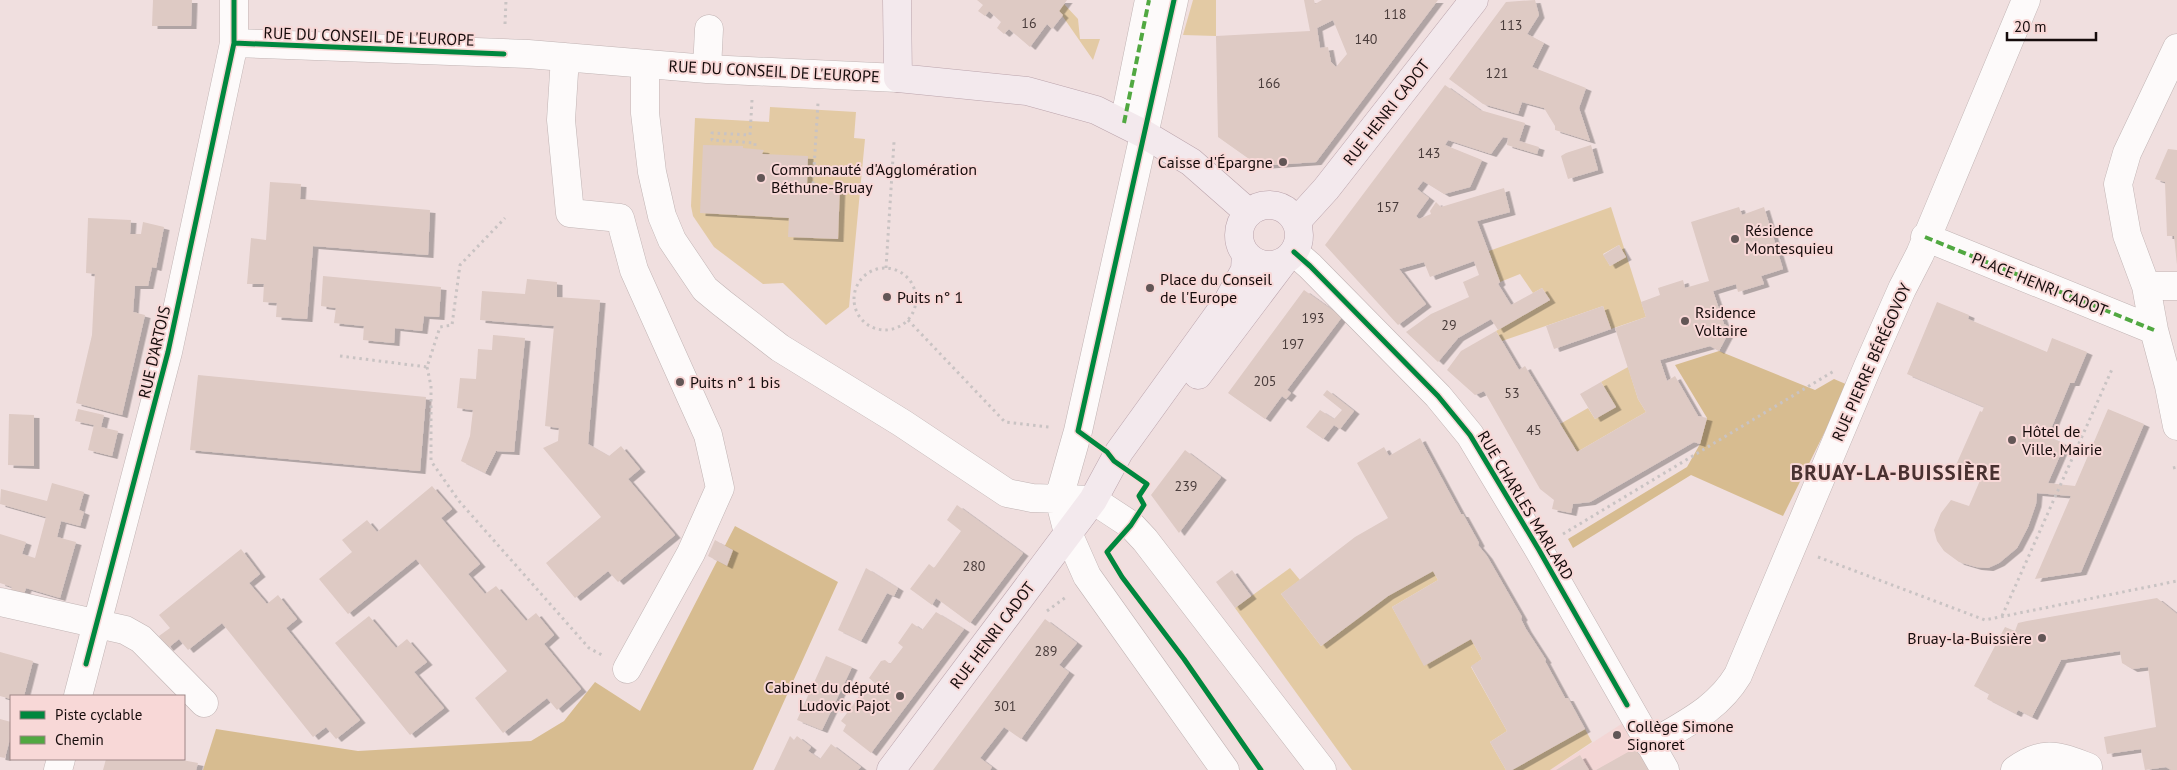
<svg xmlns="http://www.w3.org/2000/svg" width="2177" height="770" viewBox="0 0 2177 770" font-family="'PT Sans',sans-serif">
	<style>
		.built { fill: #f3d6d5 }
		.green { fill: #e3caa4; fill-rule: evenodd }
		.forest { fill: #d7bc90 }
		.building { fill: #decac4; fill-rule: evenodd; filter: url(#shadow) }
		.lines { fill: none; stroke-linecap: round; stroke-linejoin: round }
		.minor-casing { stroke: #c1b4b4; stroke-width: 29 }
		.major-casing { stroke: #bba4ac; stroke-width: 29 }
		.path { stroke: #c9c3c3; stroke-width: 3; stroke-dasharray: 2.5 4; stroke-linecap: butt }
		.minor { stroke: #fdfafa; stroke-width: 28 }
		.major { stroke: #f3e9ed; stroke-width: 28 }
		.quiet { stroke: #51a841; stroke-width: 4; stroke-dasharray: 8 4; stroke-linecap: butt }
		.cycleway-casing { stroke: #f8d8d7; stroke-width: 8 }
		.cycleway { stroke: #00873e; stroke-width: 5 }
		.poi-dot { fill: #625656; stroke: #f8d8d7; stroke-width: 2 }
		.labels { text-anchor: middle; stroke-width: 4; stroke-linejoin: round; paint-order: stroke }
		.number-label { font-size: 14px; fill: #493c3b }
		.street-label { font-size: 16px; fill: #160c0c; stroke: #f8d8d7 }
		.poi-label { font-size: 16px; fill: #160c0c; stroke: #f8d8d7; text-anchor: start }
		.district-label { font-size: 21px; font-weight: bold; letter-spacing: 1px; fill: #493131; stroke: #f8d8d7 }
	</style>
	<defs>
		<filter id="shadow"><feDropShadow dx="5.5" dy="3" stdDeviation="0" flood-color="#0004"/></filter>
	</defs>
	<rect width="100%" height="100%" fill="#f0dfdf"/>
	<path class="built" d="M1623,723L1650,770H1550Z"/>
	<path class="green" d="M1193,0H1216V36L1183,35Z
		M1064,4L1078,19L1080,39H1100L1093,60L1059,11Z
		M770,107L856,112L854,138L865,139L849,307L826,325L783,283L763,284L714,247L693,216L691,206L695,118L769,122Z
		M1611,207L1646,317L1611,329L1603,306L1502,341L1496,331L1550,300L1542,288L1533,293L1520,274L1500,282L1489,251ZM1619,245L1626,257L1610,266L1603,254Z
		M1628,367L1638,399L1646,412L1577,452L1560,424L1588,408L1595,419L1616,407L1601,382Z
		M1290,568L1300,580L1281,594L1321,646L1388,596L1433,571L1438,580L1392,607L1424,665L1471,639L1482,659L1471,667L1507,731L1490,742L1506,770H1352L1235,608Z
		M1585,729L1592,742L1550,770H1512Z"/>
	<path class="forest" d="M1719,351L1815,390L1834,379L1848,385L1783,516L1691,475L1573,548L1568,539L1687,467L1700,444L1707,418L1675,365Z
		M735,526L838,582L753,770H203L216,729L358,751L531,741L564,721L595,682L640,711Z"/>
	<path class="building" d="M153,0H192L191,26H152Z
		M977,0H1067L1059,11L1063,15L1052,29L1047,24L1030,47L1009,29L1004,34L997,28L1001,22L989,11L985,16L978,11L983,5Z
		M1304,0H1314L1315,4L1322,0H1438L1316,162L1259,166L1218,137L1216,36L1310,31ZM1333,20L1347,54L1336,67L1331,62L1328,47L1320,48L1317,28Z
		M1535,0L1539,15L1527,34L1544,43L1532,67L1586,88L1579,108L1590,141L1555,130V126L1544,108L1522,102L1518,114L1483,104L1449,79L1506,2Z
		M1445,85L1480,110L1525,123L1519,141L1539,147L1537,154L1507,145L1508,138L1503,137L1491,154L1448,140L1445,145L1482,160L1470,187L1444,194L1423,181L1417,189L1429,198L1416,216L1419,219L1431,214L1430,211L1436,202L1441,207L1504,188L1510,212L1477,221L1500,282L1498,284L1511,305L1542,288L1550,300L1498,330L1491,319L1458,338L1438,362L1406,332L1431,314L1469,297L1463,282L1479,275L1474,261L1430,277L1424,262L1399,269L1426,304L1398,325L1325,245Z
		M703,145L743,146V148L764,150L762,154L808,156L807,184L840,185L838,239L788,237L789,218L700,213Z
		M1591,145L1598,170L1568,179L1561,156L1566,153Z
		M2168,149L2177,150V265L2174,236H2167L2165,182L2155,179Z
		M270,182L301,184L300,199L430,210L428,255L313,246L307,319L276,317L277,303L263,302L264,284H247L251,238L266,240Z
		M1739,207L1742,215L1764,207L1783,269L1761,276L1764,284L1738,292L1736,284L1713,291L1724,324L1731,328L1719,351L1710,346L1660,360L1667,381L1675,376L1698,416L1707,418L1700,444L1694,442L1590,502L1573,504L1571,513L1552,509L1554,500L1540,489L1484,391L1475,395L1447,370L1461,351L1496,331L1519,370L1525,366L1577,452L1646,412L1638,399L1615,328L1646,317L1641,302L1660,295L1658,288L1683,280L1685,288L1709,281L1691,222Z
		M88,218L131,220L130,234H141L143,222L164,227L156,268L152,267L148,286H135L133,312L145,315L122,415L76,403L92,335L95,274L86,273Z
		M1619,245L1626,257L1610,266L1603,255Z
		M323,276L441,287L439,317L424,316L422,331L395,328L394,343L363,340L364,326L334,323L336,308L321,306Z
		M527,279L557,282V297L600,300L588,444L609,456L621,446L640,469L628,479L675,535L618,582L608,571L575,598L546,563L601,517L543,448L558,441L559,428L545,426L554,326L480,320L482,291L525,294Z
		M1304,290L1342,317L1287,390L1291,393L1286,399L1282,396L1265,419L1228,393Z
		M1937,302L1969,315L1968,319L2047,352L2052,338L2087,352L2074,383H2070L2048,436L2065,444L2048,483L2075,486L2108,409L2144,424L2081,572L2035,579L2071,496L2037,493L2036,504L2028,527L2017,548L1999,563L1988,568L1976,567L1959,562L1944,551L1937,541L1934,530L1941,513L1951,500L1969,506L1985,469L1956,465L1980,411L1982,412L1984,407L1907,374Z
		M1603,306L1611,329L1554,349L1546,326Z
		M493,335L525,338L514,452L496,451L485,473L461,461L470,436L473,410L457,408L460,378L476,379L478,349L492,350Z
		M198,375L426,397L420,471L190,450Z
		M1601,382L1616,407L1595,419L1580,394Z
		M1327,390L1354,411L1340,429L1334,425L1323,439L1306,427L1320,410L1334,419L1342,410L1323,395Z
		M78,409L104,415L101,427L118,431L112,456L88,450L94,425L75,421Z
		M9,414L34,415V466L8,465Z
		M1420,438L1461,514H1463L1479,543L1478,545L1487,556L1522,617L1521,619L1526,629L1546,660L1545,661L1565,698H1568L1585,729L1512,770H1506L1490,742L1507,731L1471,666L1482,659L1471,639L1424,666L1392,607L1438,580L1433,571L1388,596L1321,646L1281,594L1355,537L1388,518L1357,463L1384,447L1389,456Z
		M1185,450L1221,477L1179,533L1151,495Z
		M52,483L84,492L79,510L84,512L80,526L61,521L57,537L76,542L60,598L26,588L23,598L9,595L12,587L0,583V534L26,542L22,554L35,558L46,517L0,504L1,489L47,501Z
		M432,486L452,509L441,518L480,564L468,574L485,594L496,586L526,621L536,613L554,635L544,644L581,689L557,710L547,698L503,733L475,698L507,671L416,559L348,614L319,579L352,552L342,540L367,520L377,532Z
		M957,505L1023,553L970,623L936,598L932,605L910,589L929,564L934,568L961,531L947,520Z
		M715,540L733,550L727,566L708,556Z
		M241,549L260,574L249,583L267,604L278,595L297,619L286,628L360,720L336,739L326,727L313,737L222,623L188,650L179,639L168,648L159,636L170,628L159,615Z
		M866,568L898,588L894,596L887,593L861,641L838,630Z
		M1232,570L1251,596L1235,608L1216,582Z
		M2157,598L2177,614V770H2171L2166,767L2145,770L2141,749L2107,754L2104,737L2156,727L2148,667L2132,669L2122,663L2120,651L2061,660L2032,717L2018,710L2016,714L1987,699L1989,694L1974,686L2005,627L2015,631L2018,623L2027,621Z
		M936,612L964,629L871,753L843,731L846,725L841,721L864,690L870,695L877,685L869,678L881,661L885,660L890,664L903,647L898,643L912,623L922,630Z
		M369,616L396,648L407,639L427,662L414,672L444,708L410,735L335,643Z
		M1045,619L1077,643L1059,665L1069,672L1021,739L1004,727L980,758L992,767L990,770H933Z
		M0,652L33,661L24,696H11V699L0,696Z
		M826,656L852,667L822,730L797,720Z
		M0,719L11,722V735L5,758L0,757Z
		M790,736L794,740L797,736L811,747L808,751L820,759L831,744L861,767L858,770H774Z
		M1637,747L1650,770H1596Z
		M1580,755L1589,770H1556Z
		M106,759H177L198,763L196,770H103Z"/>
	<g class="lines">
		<defs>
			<path id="minor" d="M1174,0L1078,431L1059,498L1068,533L1087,576L1225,770
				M234,43L528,54L707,69L898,78
				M2177,48L2127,153L2118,184L2127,235L2146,286L2154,330L2169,386L2177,426
				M565,57L561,120L570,213L620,218L634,270L708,435L720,488L691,553L627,669
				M645,64V113L652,172L662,216L672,240L705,289L722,303L780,348L902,423L1007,493L1032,498L1093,500L1131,525L1145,540L1322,770
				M707,69L709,29
				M1124,123L1149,0
				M1925,237L2154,330
				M1294,252L1310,266L1438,396L1470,435L1539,550L1665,770
				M2146,286H2177
				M0,602L125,630L141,639L204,703
				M78,696L168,352L234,43V0
				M1650,745C1684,724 1717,710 1738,675L1868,366L1902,289L1920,254L2026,0
				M58,770L61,759
				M2015,770C2044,749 2058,756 2088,767"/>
			<path id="major" d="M897,0L898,78L1027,91L1096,110L1144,134L1191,162L1249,213
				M1239 235a30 30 0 1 1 60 0a30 30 0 1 1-60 0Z
				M1296,222L1326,189L1474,0
				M1198,375L1284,261
				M891,770L1093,500L1119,452L1228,301L1245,270L1246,254"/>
		</defs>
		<use href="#minor" class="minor-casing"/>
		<use href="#major" class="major-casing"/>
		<path class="path" d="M505,24L506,0
			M752,100L750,135L712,133V140L755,143V149
			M813,184L818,103
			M886,268L894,142
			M854 299a31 31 0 1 1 62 0a31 31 0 1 1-62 0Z
			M908,320L1005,422L1049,427
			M340,356L427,367L440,327L452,325L460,265L505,218
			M427,367L431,386V461L459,501L589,648L602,655
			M2173,468L2177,467
			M1139,496L1147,484
			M1563,534L1834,371
			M1818,557L1985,620L2177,581
			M1047,611L1066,597
			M2002,616L2113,367"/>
		<use href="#minor" class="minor"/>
		<use href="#major" class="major"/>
		<path class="quiet" d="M1124,123L1149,0
			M1925,237L2154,330"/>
		<defs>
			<path id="cycleway" d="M1174,0L1078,431L1107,452L1114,461L1147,484L1139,496L1144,505L1131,525L1107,552L1122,577L1184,659L1261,770
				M234,43L504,54
				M1294,252L1310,266L1438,396L1470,435L1539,550L1627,705
				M86,664L168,352L234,43V0"/>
		</defs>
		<use href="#cycleway" class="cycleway-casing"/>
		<use href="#cycleway" class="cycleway"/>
	</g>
	<g class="poi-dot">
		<circle cx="1283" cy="162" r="5"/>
		<circle cx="761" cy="178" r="5"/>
		<circle cx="1735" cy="239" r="5"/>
		<circle cx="1150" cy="288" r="5"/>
		<circle cx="887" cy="297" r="5"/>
		<circle cx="1685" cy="321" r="5"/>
		<circle cx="680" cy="382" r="5"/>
		<circle cx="2012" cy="440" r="5"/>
		<circle cx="2042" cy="638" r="5"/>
		<circle cx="900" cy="696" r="5"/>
		<circle cx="1617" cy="735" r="5"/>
	</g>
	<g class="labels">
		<g class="number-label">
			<text x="1395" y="19">118</text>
			<text x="1029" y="28">16</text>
			<text x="1511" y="30">113</text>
			<text x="1366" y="44">140</text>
			<text x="1497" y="78">121</text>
			<text x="1269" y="88">166</text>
			<text x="1429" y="158">143</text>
			<text x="1388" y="212">157</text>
			<text x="1313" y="323">193</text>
			<text x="1449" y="330">29</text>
			<text x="1293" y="349">197</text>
			<text x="1265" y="386">205</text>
			<text x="1512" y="398">53</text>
			<text x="1534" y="435">45</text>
			<text x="1186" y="491">239</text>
			<text x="974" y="571">280</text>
			<text x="1046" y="656">289</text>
			<text x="1005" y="711">301</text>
		</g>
		<g class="street-label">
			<text transform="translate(369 36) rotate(2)" y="6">RUE DU CONSEIL DE L'EUROPE</text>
			<text transform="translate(774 71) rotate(3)" y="6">RUE DU CONSEIL DE L'EUROPE</text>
			<text transform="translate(1386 112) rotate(-52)" y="6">RUE HENRI CADOT</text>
			<text transform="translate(2040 284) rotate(22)" y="6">PLACE HENRI CADOT</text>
			<text transform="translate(154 352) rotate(-77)" y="6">RUE D'ARTOIS</text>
			<text transform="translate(1871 362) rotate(-66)" y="6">RUE PIERRE BÉRÉGOVOY</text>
			<text transform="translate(1526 505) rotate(59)" y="6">RUE CHARLES MARLARD</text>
			<text transform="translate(992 635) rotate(-53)" y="6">RUE HENRI CADOT</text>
		</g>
		<g class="poi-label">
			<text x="1273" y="168" text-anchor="end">Caisse d'Épargne</text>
			<text x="771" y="175">Communauté d'Agglomération<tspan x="771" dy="18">Béthune-Bruay</tspan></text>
			<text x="1745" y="236">Résidence<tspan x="1745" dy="18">Montesquieu</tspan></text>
			<text x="1160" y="285">Place du Conseil<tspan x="1160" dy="18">de l'Europe</tspan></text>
			<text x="897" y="303">Puits n° 1</text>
			<text x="1695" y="318">Rsidence<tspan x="1695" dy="18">Voltaire</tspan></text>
			<text x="690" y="388">Puits n° 1 bis</text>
			<text x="2022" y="437">Hôtel de<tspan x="2022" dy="18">Ville, Mairie</tspan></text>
			<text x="2032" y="644" text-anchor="end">Bruay-la-Buissière</text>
			<text x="890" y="693" text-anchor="end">Cabinet du député<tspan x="890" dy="18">Ludovic Pajot</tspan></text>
			<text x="1627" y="732">Collège Simone<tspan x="1627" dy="18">Signoret</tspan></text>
		</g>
		<g class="district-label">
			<text x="1896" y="480">BRUAY-LA-BUISSIÈRE</text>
		</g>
	</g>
	<rect x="10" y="695" width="175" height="65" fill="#f8d8d7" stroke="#9e8686"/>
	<rect x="20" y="711" width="25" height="8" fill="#00873e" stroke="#9e8686"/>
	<text x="55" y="720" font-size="15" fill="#160c0c">Piste cyclable</text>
	<rect x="20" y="736" width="25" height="8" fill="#51a841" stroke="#9e8686"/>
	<text x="55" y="745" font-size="15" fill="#160c0c">Chemin</text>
	<path d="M2007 32v8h89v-8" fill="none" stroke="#160c0c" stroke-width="2.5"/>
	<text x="2014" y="32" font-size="15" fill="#160c0c" stroke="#f8d8d7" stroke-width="4" paint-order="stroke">20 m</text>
</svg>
